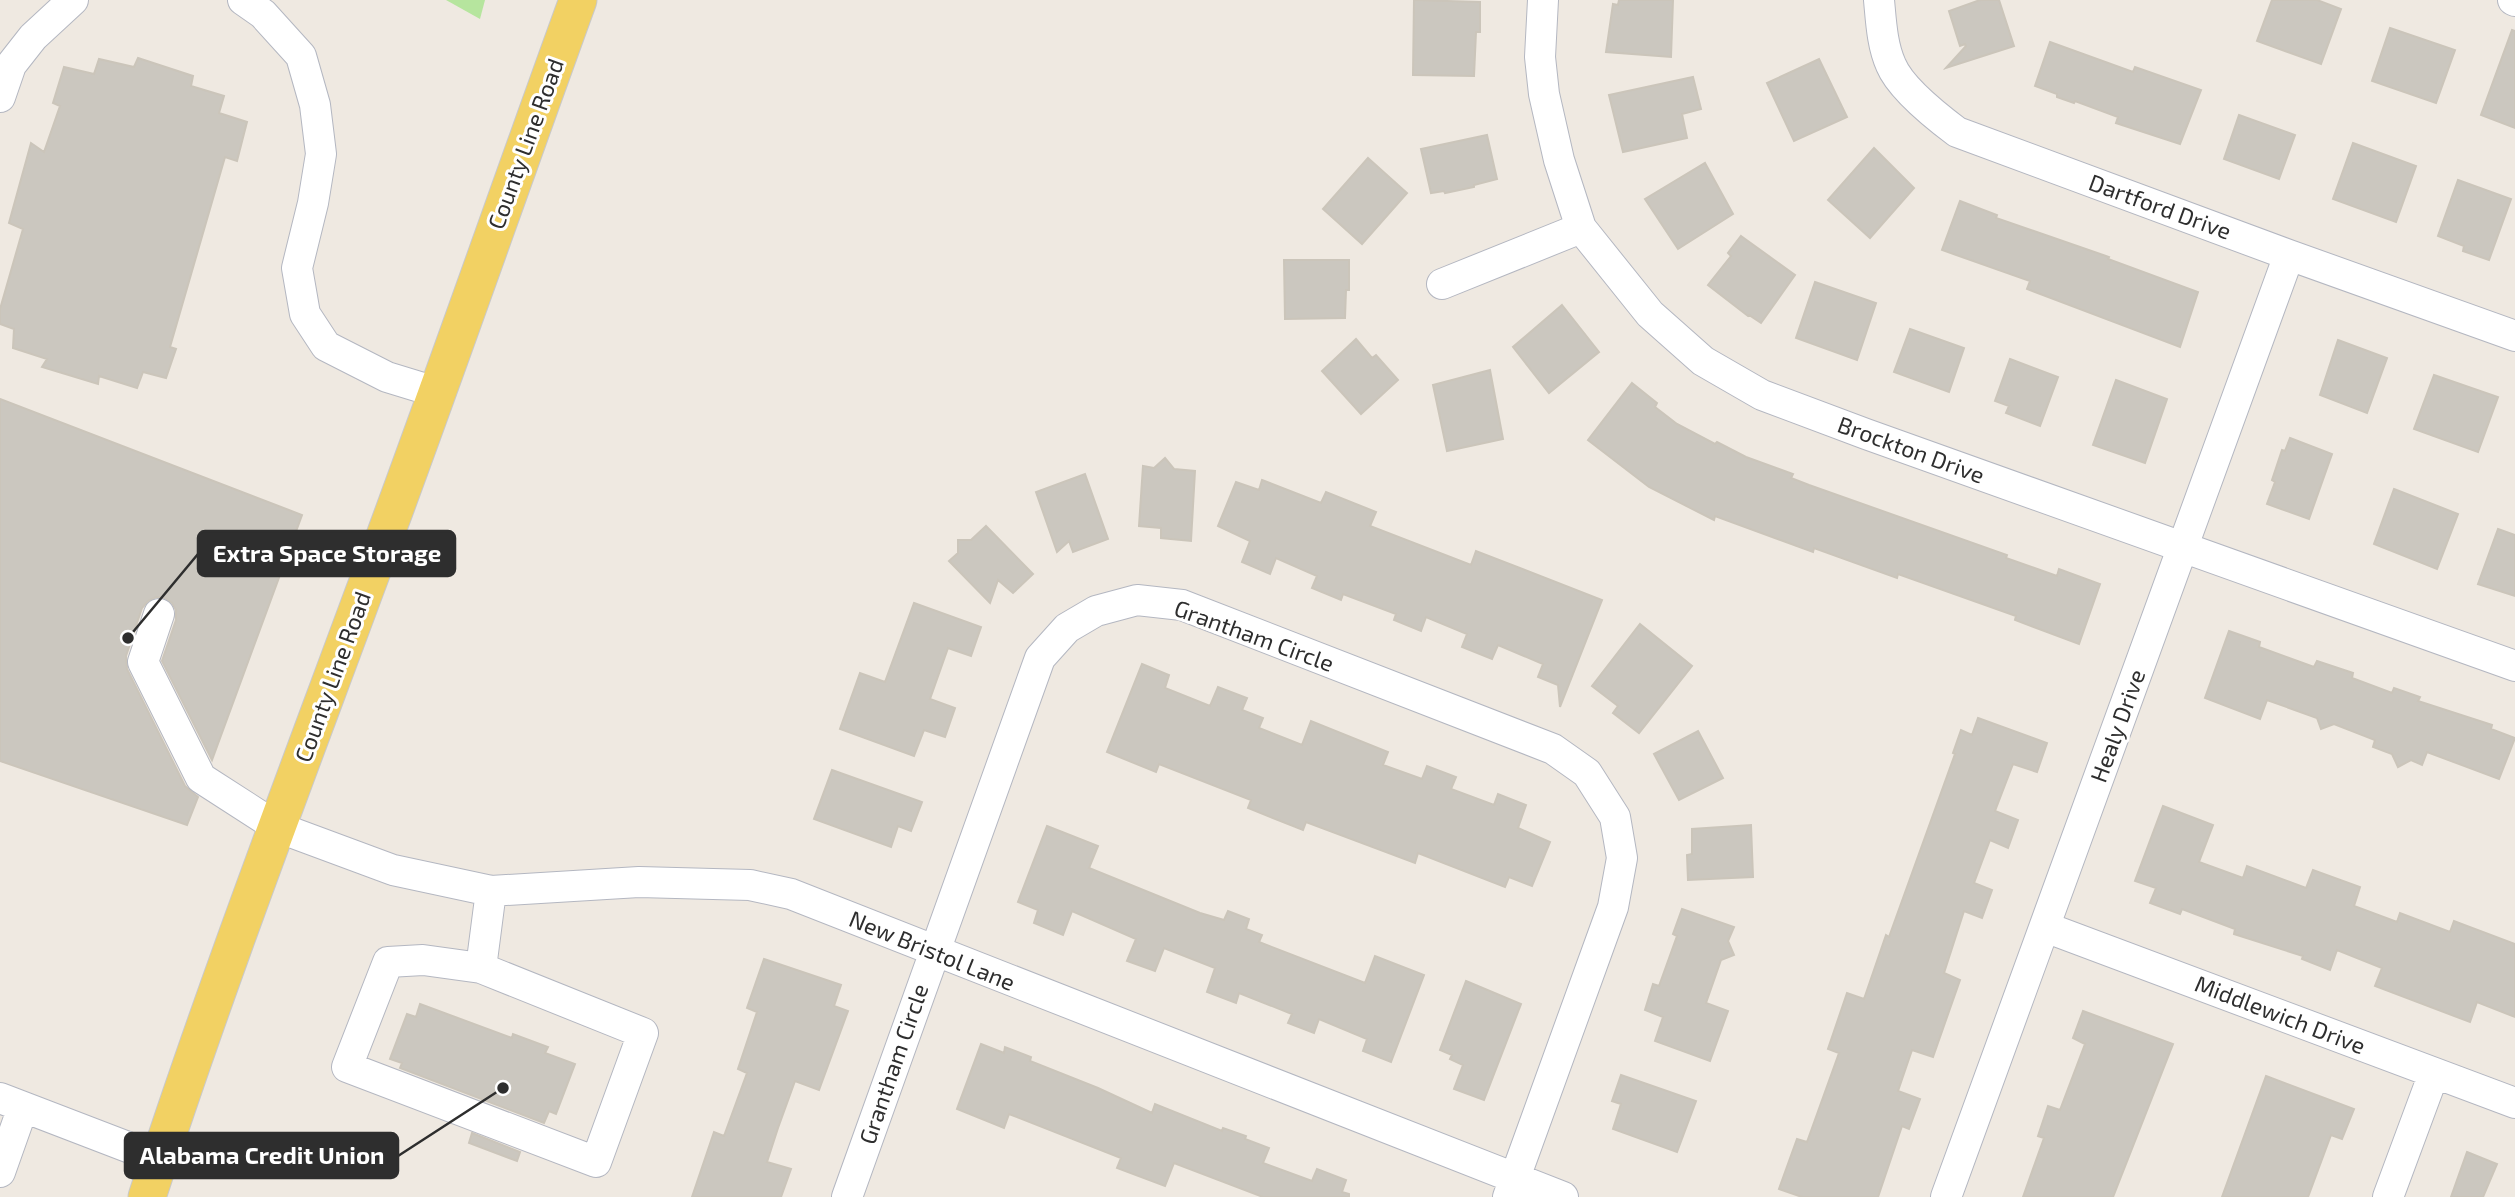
<svg xmlns="http://www.w3.org/2000/svg" width="2515" height="1197" viewBox="0 0 2515 1197" font-family="'Exo 2',sans-serif">
	<style>
		.green { fill: #b6e59e }
		.building { fill: #cbc7bf; stroke: #cbc5ba; stroke-width: 2 }
		.lines { fill: none; stroke-linecap: round; stroke-linejoin: round }
		.minor-casing { stroke: #b4b7c1; stroke-width: 32 }
		.major-casing { stroke: #c9c9c9; stroke-width: 39 }
		.minor { stroke: #fff; stroke-width: 30 }
		.major { stroke: #f2d163; stroke-width: 37 }
		.labels { text-anchor: middle; stroke-width: 6; stroke-linejoin: round; paint-order: stroke }
		.street-label { font-size: 23px; fill: #2e2e2e; stroke: #fff }
		.leader { fill: none; stroke: #2e2e2e; stroke-width: 2.5 }
		.callout-dot { fill: #2e2e2e; stroke: #fff; stroke-width: 2.5 }
		.callout { fill: #2e2e2e; stroke: #2e2e2e; stroke-width: 2.5 }
		.callout-label { font-size: 24px; text-anchor: middle; font-weight: bold; fill: #fff }
	</style>
	<rect width="100%" height="100%" fill="#efe9e1"/>
	<path class="green" d="M446,0H485L480,19Z"/>
	<path class="building" d="M1414,0L1480,2V32H1476L1474,76L1413,75Z
		M1619,0H1673L1671,57L1606,52L1613,4L1618,5Z
		M1980,0H1999L2014,46L1946,68L1966,46L1965,44L1960,46L1949,11Z
		M2272,0H2317L2341,9L2321,64L2257,41Z
		M2390,28L2455,50L2436,103L2372,81Z
		M2512,30L2515,31V128L2481,115Z
		M2050,42L2133,72L2135,67L2201,90L2180,144L2116,123L2118,117L2075,101L2074,103L2057,97V94L2035,86Z
		M138,58L193,76L191,86L224,96L219,113L247,122L237,161L225,157L170,347L176,349L166,378L143,372L137,388L99,376L98,384L42,367L47,359L13,348L14,329L0,324V309L23,229L9,223L31,143L44,152L60,106L53,103L64,67L94,74L99,59L134,67Z
		M1819,59L1847,117L1794,141L1767,83Z
		M1693,77L1701,109L1682,114L1687,138L1623,152L1609,95Z
		M2239,115L2295,135L2279,179L2224,159Z
		M1487,135L1497,179L1474,185V187L1445,193L1444,191L1431,193L1421,149Z
		M2353,143L2416,166L2396,222L2333,199Z
		M1874,148L1914,188L1870,238L1828,200Z
		M1368,158L1407,193L1362,244L1323,209Z
		M1705,163L1733,214L1678,249L1645,199Z
		M2458,180L2511,199L2489,260L2463,251L2464,246L2438,236Z
		M1960,201L1997,215L1996,218L2109,257L2108,259L2198,292L2180,347L2027,289L2030,281L1942,250Z
		M1741,236L1795,275L1761,323L1749,315L1748,316L1708,285L1731,256L1728,253Z
		M1284,260H1349V290H1346L1345,318L1285,319Z
		M1815,282L1876,303L1857,360L1796,338Z
		M1562,305L1599,352L1549,393L1513,347Z
		M1910,329L1964,348L1949,392L1894,372Z
		M1356,339L1372,358L1376,355L1398,380L1361,414L1322,371Z
		M2338,340L2387,358L2367,413L2320,395Z
		M2010,359L2058,377L2040,426L2006,413L2009,406L1995,401Z
		M1490,370L1503,439L1447,451L1433,385Z
		M2434,375L2498,397L2478,452L2414,429Z
		M2116,380L2167,399L2145,463L2093,445Z
		M1632,383L1657,403L1655,407L1677,424L1715,444L1717,442L1746,457L1793,474L1791,478L1809,485L2007,555L2006,558L2057,576L2059,569L2100,584L2079,644L2015,620L2016,616L1898,574L1897,578L1814,548L1813,552L1715,516L1714,520L1649,487L1588,440Z
		M0,399L302,515L212,760L162,661L176,620V610L172,603L165,598L156,597L148,601L142,608L126,656L127,669L185,786L198,797L187,825L0,761Z
		M2290,438L2332,454L2309,519L2267,504L2275,482L2272,480L2282,450L2285,451Z
		M1165,458L1174,469L1195,471L1191,541L1161,538V528L1139,526L1143,466L1154,468Z
		M1085,474L1108,539L1073,552L1069,541L1057,552L1036,492Z
		M1262,480L1321,503L1326,492L1376,512L1370,526L1471,565L1476,551L1602,600L1560,707L1558,685L1538,677L1543,664L1498,645L1492,659L1462,647L1467,634L1426,617L1421,631L1394,620L1396,614L1343,594L1341,600L1312,588L1317,576L1276,558L1270,574L1242,562L1250,541L1218,526L1236,482L1259,490Z
		M2394,489L2458,514L2437,569L2374,544Z
		M986,526L1033,574L1013,593L998,580L990,603L949,561L958,553V540H971Z
		M2498,529L2515,535V596L2478,584Z
		M914,603L981,627L971,656L948,648L930,699L955,708L945,737L924,730L914,756L840,729L860,673L885,682Z
		M1640,624L1692,666L1639,733L1613,713L1618,706L1592,686Z
		M2229,631L2260,642L2259,647L2314,667L2317,661L2353,673L2352,678L2392,693L2394,688L2420,697L2418,701L2492,725L2491,729L2515,738L2499,779L2427,752L2422,765L2411,760L2398,767L2392,754L2373,747L2375,740L2334,724L2321,729L2317,718L2267,700L2260,719L2205,698Z
		M1142,664L1169,675L1165,688L1210,706L1218,687L1247,698L1242,710L1263,718L1259,728L1302,745L1311,721L1388,752L1383,765L1422,779L1427,766L1456,777L1451,789L1494,805L1498,794L1526,805L1518,828L1550,842L1532,886L1509,877L1505,887L1418,853L1415,863L1306,822L1303,830L1248,808L1251,800L1159,764L1156,772L1107,752Z
		M1978,718L2047,743L2037,772L2013,764L1995,811L2018,820L2008,848L1990,840L1974,883L1992,890L1982,918L1964,911L1944,973L1960,980L1933,1057L1912,1050L1898,1091L1920,1099L1909,1129L1902,1126L1878,1197H1802L1779,1189L1797,1139L1807,1142L1839,1053L1828,1049L1847,993L1864,999L1886,935L1889,937L1955,754L1953,753L1961,730L1972,735Z
		M1698,731L1723,778L1679,800L1654,754Z
		M832,770L922,802L911,831L898,826L891,847L814,819Z
		M2163,806L2213,825L2199,862L2243,878L2247,866L2306,888L2313,870L2360,887L2354,906L2397,922L2400,913L2450,932L2454,921L2515,944V1017L2477,1002L2470,1022L2375,986L2382,968L2337,950L2330,970L2302,959L2303,956L2234,934L2235,929L2182,909L2180,914L2150,903L2156,888L2135,881Z
		M1751,825L1753,877L1688,880L1687,855L1692,854V829Z
		M1047,826L1098,846L1089,868L1200,913L1224,920L1228,911L1249,919L1246,929L1262,935L1259,942L1365,983L1375,956L1424,975L1391,1062L1363,1051L1367,1039L1319,1019L1314,1033L1288,1023L1292,1014L1239,993L1236,1003L1207,992L1215,968L1164,948L1155,971L1127,961L1136,939L1072,911L1063,935L1034,923L1038,910L1018,902Z
		M1682,909L1734,927L1728,941L1734,955L1721,960L1706,1003L1728,1011L1710,1061L1655,1041L1663,1017L1645,1010L1653,984L1659,986L1677,936L1673,934Z
		M764,959L841,985L834,1006L848,1011L819,1090L795,1081L778,1128L767,1162L791,1169L781,1197H692L714,1132L724,1136L747,1073L738,1069L757,1012L747,1008Z
		M1466,981L1521,1004L1484,1100L1454,1089L1463,1065L1450,1059L1452,1055L1440,1050Z
		M420,1004L512,1038L513,1034L548,1047L545,1053L575,1064L556,1114L549,1111L544,1123L400,1068L402,1063L390,1059L407,1014L416,1017Z
		M2083,1011L2173,1044L2113,1197H2023L2044,1138L2038,1136L2048,1106L2060,1110L2085,1044L2073,1038Z
		M981,1044L1004,1053L1005,1047L1031,1057L1030,1061L1098,1088L1152,1113L1155,1104L1222,1131L1223,1128L1246,1136L1245,1139L1269,1148L1263,1163L1312,1181L1317,1169L1346,1180L1342,1192L1349,1194V1197H1263L1174,1163L1165,1186L1117,1168L1121,1158L1009,1114L1004,1128L957,1109Z
		M1621,1075L1696,1101L1677,1152L1613,1129L1621,1104L1612,1101Z
		M2266,1076L2354,1109L2342,1139L2331,1135L2308,1197H2222Z
		M472,1133L520,1152L517,1161L469,1143Z
		M2467,1152L2497,1164L2483,1197H2451Z"/>
	<g class="lines">
		<defs>
			<path id="minor" d="M243,0L263,14L301,56L315,105L321,154L313,203L297,268L305,314L326,346L387,377L436,392
				M1543,0L1540,57L1544,94L1559,160L1581,228L1650,314L1703,361L1762,395L1866,434L2515,666
				M1879,0C1881,21 1882,45 1891,65C1901,89 1937,117 1957,132L2289,255L2515,336
				M2513,0L2515,1
				M0,97L11,65L33,37L73,0
				M1442,284L1581,228
				M159,614L143,662L201,778L277,827L393,870L491,891L639,882L750,885L791,894L1563,1197
				M2045,927L2515,1103
				M481,968L643,1033L596,1162L347,1067L388,962L423,960L481,968L491,891
				M0,1098L159,1159
				M0,1172L23,1107
				M847,1197L1040,658L1067,628L1096,611L1137,600L1182,605L1553,749L1587,773L1615,817L1622,858L1613,907L1508,1197
				M1946,1197L2289,255
				M2388,1197L2434,1073"/>
			<path id="major" d="M147,1197C213,994 289,795 363,595C437,398 506,198 578,0"/>
		</defs>
		<use href="#minor" class="minor-casing"/>
		<use href="#major" class="major-casing"/>
		<use href="#minor" class="minor"/>
		<use href="#major" class="major"/>
	</g>
	<g class="labels">
		<g class="street-label">
			<text transform="translate(526 144) rotate(-70)" y="8">County Line Road</text>
			<text transform="translate(2160 207) rotate(20)" y="8">Dartford Drive</text>
			<text transform="translate(1911 450) rotate(20)" y="8">Brockton Drive</text>
			<text transform="translate(1254 636) rotate(20)" y="8">Grantham Circle</text>
			<text transform="translate(333 677) rotate(-70)" y="8">County Line Road</text>
			<text transform="translate(2118 726) rotate(-70)" y="8">Healy Drive</text>
			<text transform="translate(932 951) rotate(22)" y="8">New Bristol Lane</text>
			<text transform="translate(2280 1015) rotate(21)" y="8">Middlewich Drive</text>
			<text transform="translate(894 1064) rotate(-71)" y="8">Grantham Circle</text>
		</g>
	</g>
	<path class="leader" d="M128 638L198 554M503 1088L398 1156"/>
	<g class="callout-dot">
		<circle cx="128" cy="638" r="7"/>
		<circle cx="503" cy="1088" r="7"/>
	</g>
	<g class="callout">
		<rect x="198" y="531" width="257" height="45" rx="7"/>
		<rect x="125" y="1133" width="273" height="45" rx="7"/>
	</g>
	<g class="callout-label">
		<text x="327" y="562">Extra Space Storage</text>
		<text x="262" y="1164">Alabama Credit Union</text>
	</g>
</svg>
